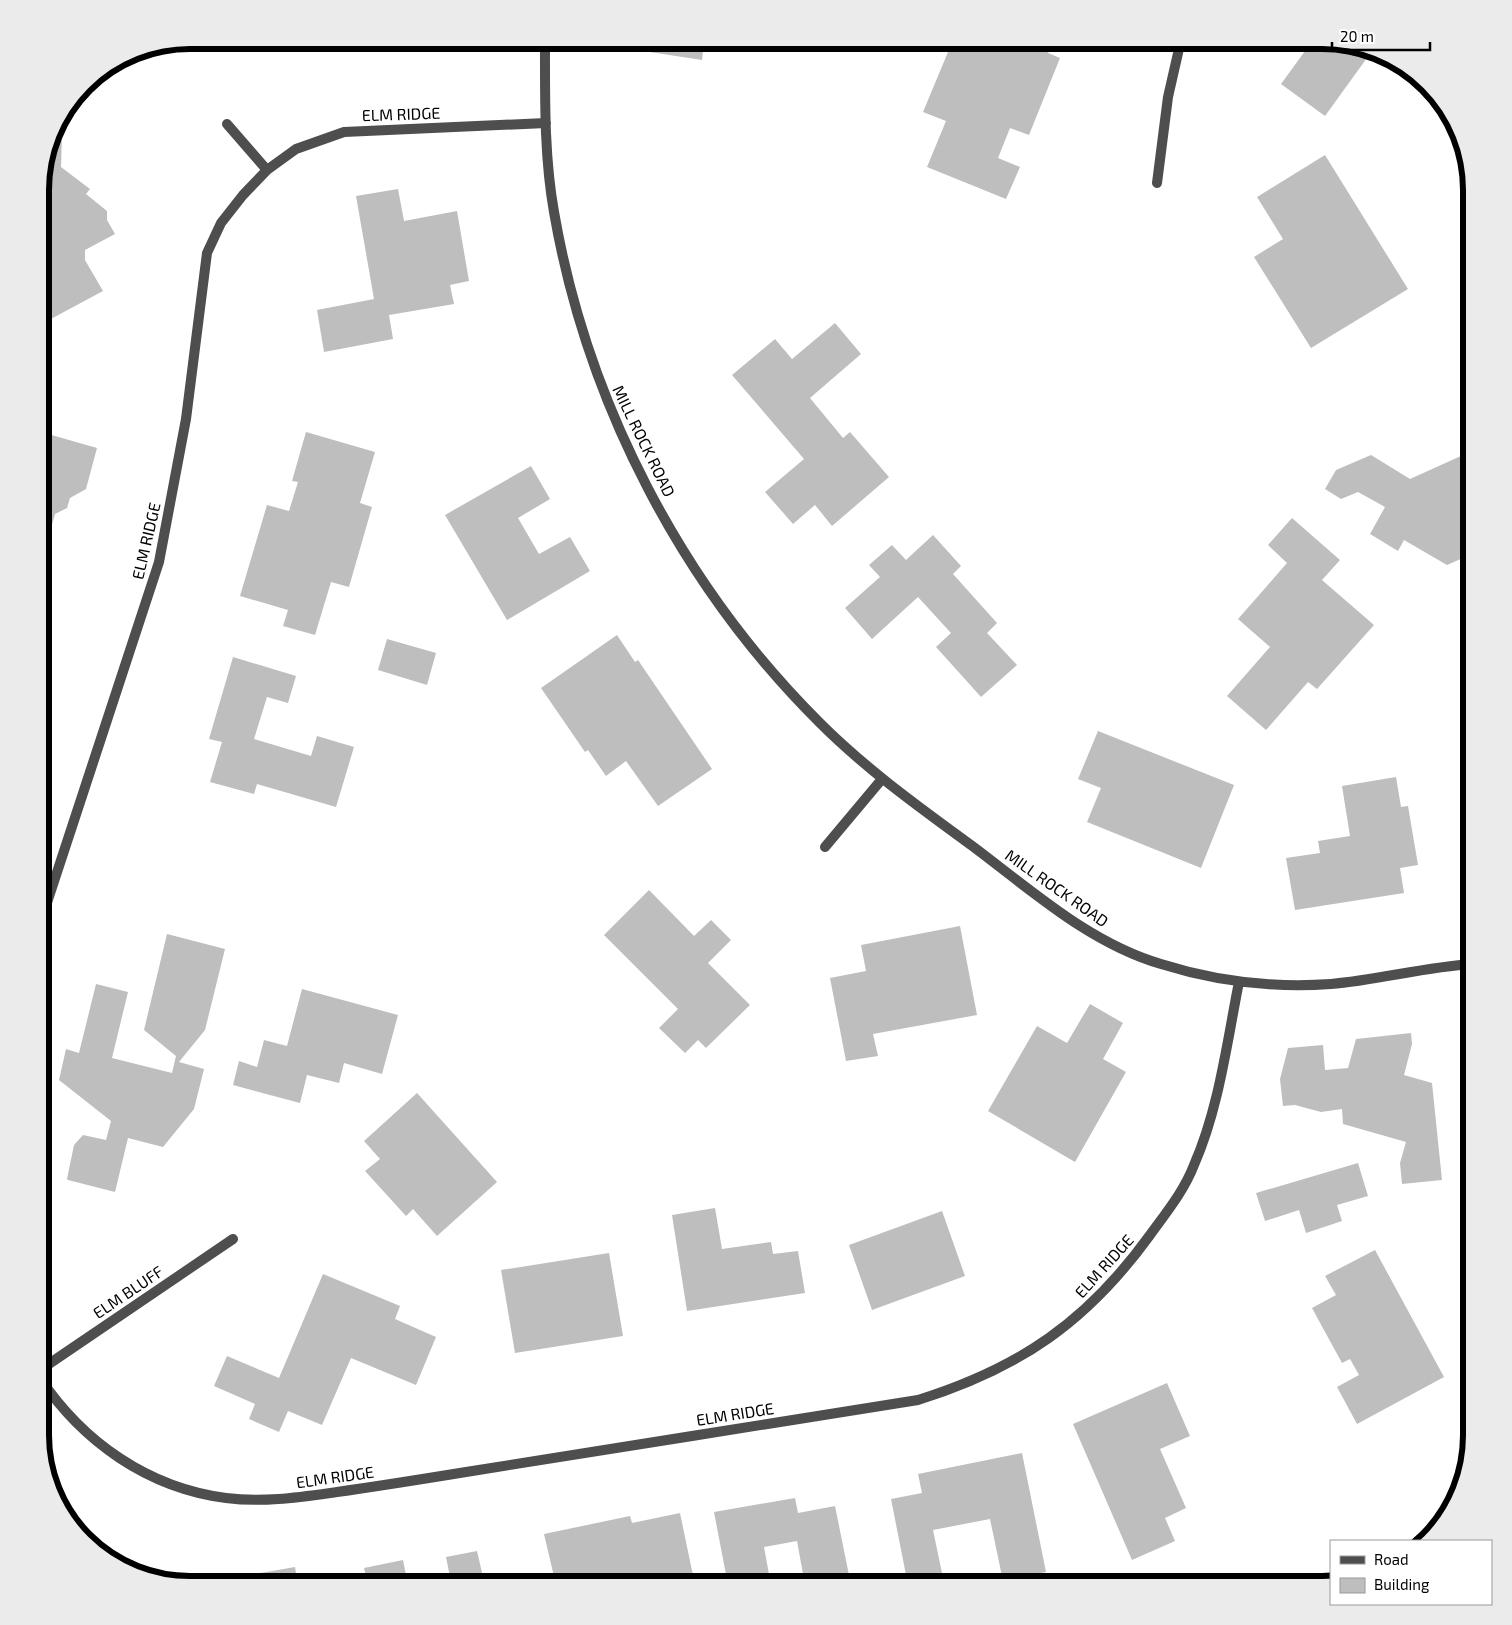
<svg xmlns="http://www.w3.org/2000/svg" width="1512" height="1625" viewBox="0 0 1512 1625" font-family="'Exo 2',sans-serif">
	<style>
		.building { fill: #bebebe }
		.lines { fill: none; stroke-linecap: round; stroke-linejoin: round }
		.minor { stroke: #4e4e4e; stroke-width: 10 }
		.labels { text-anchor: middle; stroke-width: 4; stroke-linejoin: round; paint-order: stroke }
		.street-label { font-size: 16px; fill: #000; stroke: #fff }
		.rim { fill: none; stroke: #000; stroke-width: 6 }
	</style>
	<rect width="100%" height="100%" fill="#fff"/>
	<path class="building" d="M385,40H395L390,45Z
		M632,40H726V46L704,42L702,60L630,49Z
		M953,40H1053L1048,53L1060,58L1029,135L1010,128L998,158L1020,167L1006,199L927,167L946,121L923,112Z
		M1313,40H1331L1372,51L1325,116L1281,84Z
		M53,134L62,135L61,167L90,189L86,194L107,211V220L115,234L85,250V260L103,291L49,320H40V180Z
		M1325,155L1408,289L1311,348L1254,257L1283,239L1257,197Z
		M398,189L404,221L457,211L469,281L450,285L454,304L389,315L393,339L324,352L317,310L374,299L356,196Z
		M835,323L861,354L810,398L843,438L850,432L889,477L832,526L815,505L793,524L765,492L804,459L732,375L775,339L792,359Z
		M306,432L375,452L360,503L372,507L349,587L331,582L315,635L283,626L288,610L240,596L267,505L289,511L298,482L292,481Z
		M48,434L97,448L86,489L70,498L67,508L55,514L41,563L40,436Z
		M1472,451V554L1447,565L1404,540L1398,551L1370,534L1385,507L1358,492L1341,499L1325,489L1336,470L1371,455L1410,479Z
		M531,466L550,499L518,518L539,554L570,537L590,571L507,620L445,515Z
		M1292,518L1340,560L1322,580L1374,625L1317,689L1308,682L1266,730L1227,696L1270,647L1238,619L1287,563L1268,545Z
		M933,535L961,566L953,574L997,623L987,633L1017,665L981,697L936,647L951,633L918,597L872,639L845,608L880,577L869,565L892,545L906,560Z
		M617,635L635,662L638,660L712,769L658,806L626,761L606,776L588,750L585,752L541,688Z
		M387,639L436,653L427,685L378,670Z
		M233,657L296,676L288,703L267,697L254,739L311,756L317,736L354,747L336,807L257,784L254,794L210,782L222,742L209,739Z
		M1098,731L1234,785L1201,868L1087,822L1101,788L1078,779Z
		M1396,777L1401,807L1408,806L1418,865L1400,868L1404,893L1295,910L1286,858L1320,853L1318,841L1350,836L1342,786Z
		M649,890L694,936L711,920L731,940L708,963L750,1005L706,1048L698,1040L685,1053L659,1028L678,1009L604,935Z
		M960,926L977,1015L873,1034L878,1056L846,1061L830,978L866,971L861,945Z
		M167,934L225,949L205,1030L179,1062L204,1069L194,1109L163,1147L128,1138L115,1192L68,1180L67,1179L74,1145L83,1135L106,1140L111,1121L59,1080L66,1049L79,1053L96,984L128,992L112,1058L172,1073L176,1056L144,1030Z
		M302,989L398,1015L382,1074L344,1063L339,1083L307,1075L300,1103L233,1085L239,1061L257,1067L264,1040L287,1046Z
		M1090,1004L1123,1023L1103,1059L1126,1072L1075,1162L988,1111L1037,1026L1067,1043Z
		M1411,1033L1412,1044L1404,1075L1432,1083L1442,1180L1402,1184L1400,1163L1406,1142L1343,1124L1342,1109L1321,1112L1295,1105L1283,1106L1280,1079L1288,1048L1323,1045L1325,1070L1348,1068L1356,1039Z
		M417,1093L497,1182L437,1236L413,1209L406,1216L365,1171L380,1159L364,1141Z
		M1358,1163L1368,1196L1337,1205L1342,1221L1306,1233L1299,1210L1265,1221L1256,1193Z
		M715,1208L722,1249L771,1242L773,1254L798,1251L805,1293L687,1311L672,1215Z
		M942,1211L965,1276L872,1310L849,1245Z
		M1375,1250L1444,1377L1357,1424L1337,1387L1359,1375L1350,1359L1342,1363L1312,1308L1336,1295L1325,1276Z
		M609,1253L623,1336L515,1353L501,1270Z
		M323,1274L400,1306L395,1319L436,1337L416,1385L351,1358L322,1425L288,1411L279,1432L249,1419L255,1404L214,1386L227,1356L279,1378Z
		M1167,1383L1190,1436L1160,1449L1186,1508L1165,1518L1175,1541L1132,1560L1073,1424Z
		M1022,1453L1046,1572L1003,1581L990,1519L933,1530L942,1573L907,1580L891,1499L922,1493L918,1474Z
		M1467,1458L1466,1462L1463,1475L1457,1471Z
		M795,1498L798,1513L835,1506L851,1585H805L797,1541L764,1547L771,1585H728L714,1512Z
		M680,1513L695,1585H666L665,1579L635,1585H556L544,1534L630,1516L632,1523Z
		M68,1520L109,1548L105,1554L71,1526Z
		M477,1551L484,1581L509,1576L511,1585H417L450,1577L446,1557Z
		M403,1560L408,1585H368L364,1568Z
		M295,1567L298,1585H256L255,1574Z"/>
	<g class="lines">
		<path class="minor" d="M545,40C545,97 544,156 554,212C587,403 682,586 820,723C866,769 919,807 971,845C1030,889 1089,943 1161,964C1215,981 1274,988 1331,984C1378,980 1425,967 1472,964
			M227,124L267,170
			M1157,183L1168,97L1181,40
			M825,847L882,779
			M40,924L159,562L186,419L207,253L221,223L243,195L267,170L296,149L344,132L546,123
			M40,1370L233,1239
			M40,1378C83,1442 148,1488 226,1498C263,1503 301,1497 337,1492C380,1486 423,1479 466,1472C617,1448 767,1424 918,1400C1020,1368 1087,1322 1150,1235C1166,1213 1184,1191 1194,1165C1219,1108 1227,1042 1239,982"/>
	</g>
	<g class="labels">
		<g class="street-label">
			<text transform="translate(401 114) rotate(-2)" y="6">ELM RIDGE</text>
			<text transform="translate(644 441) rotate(64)" y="6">MILL ROCK ROAD</text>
			<text transform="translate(146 541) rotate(-77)" y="6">ELM RIDGE</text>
			<text transform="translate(1057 888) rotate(35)" y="6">MILL ROCK ROAD</text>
			<text transform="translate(1104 1266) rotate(-48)" y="6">ELM RIDGE</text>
			<text transform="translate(128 1292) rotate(-34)" y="6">ELM BLUFF</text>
			<text transform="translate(735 1414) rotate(-9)" y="6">ELM RIDGE</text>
			<text transform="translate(335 1477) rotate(-8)" y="6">ELM RIDGE</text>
		</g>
	</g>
	<path d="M0 0H1512V1625H0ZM190 49H1322A141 141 0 0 1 1463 190V1435A141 141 0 0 1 1322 1576H190A141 141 0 0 1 49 1435V190A141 141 0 0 1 190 49Z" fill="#ebebeb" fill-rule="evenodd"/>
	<path class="rim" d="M190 49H1322A141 141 0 0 1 1463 190V1435A141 141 0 0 1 1322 1576H190A141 141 0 0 1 49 1435V190A141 141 0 0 1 190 49Z"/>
	<rect x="1330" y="1540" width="162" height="65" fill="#ffffff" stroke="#999999"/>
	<rect x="1340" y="1556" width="25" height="8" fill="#4e4e4e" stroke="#999999"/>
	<text x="1374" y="1565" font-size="15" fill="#000000">Road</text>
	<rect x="1340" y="1578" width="25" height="15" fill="#bebebe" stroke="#999999"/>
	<text x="1374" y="1590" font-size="15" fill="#000000">Building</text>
	<path d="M1332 42v8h98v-8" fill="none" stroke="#000000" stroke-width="2.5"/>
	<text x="1340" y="42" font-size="15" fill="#000000" stroke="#ffffff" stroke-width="4" paint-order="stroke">20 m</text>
</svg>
